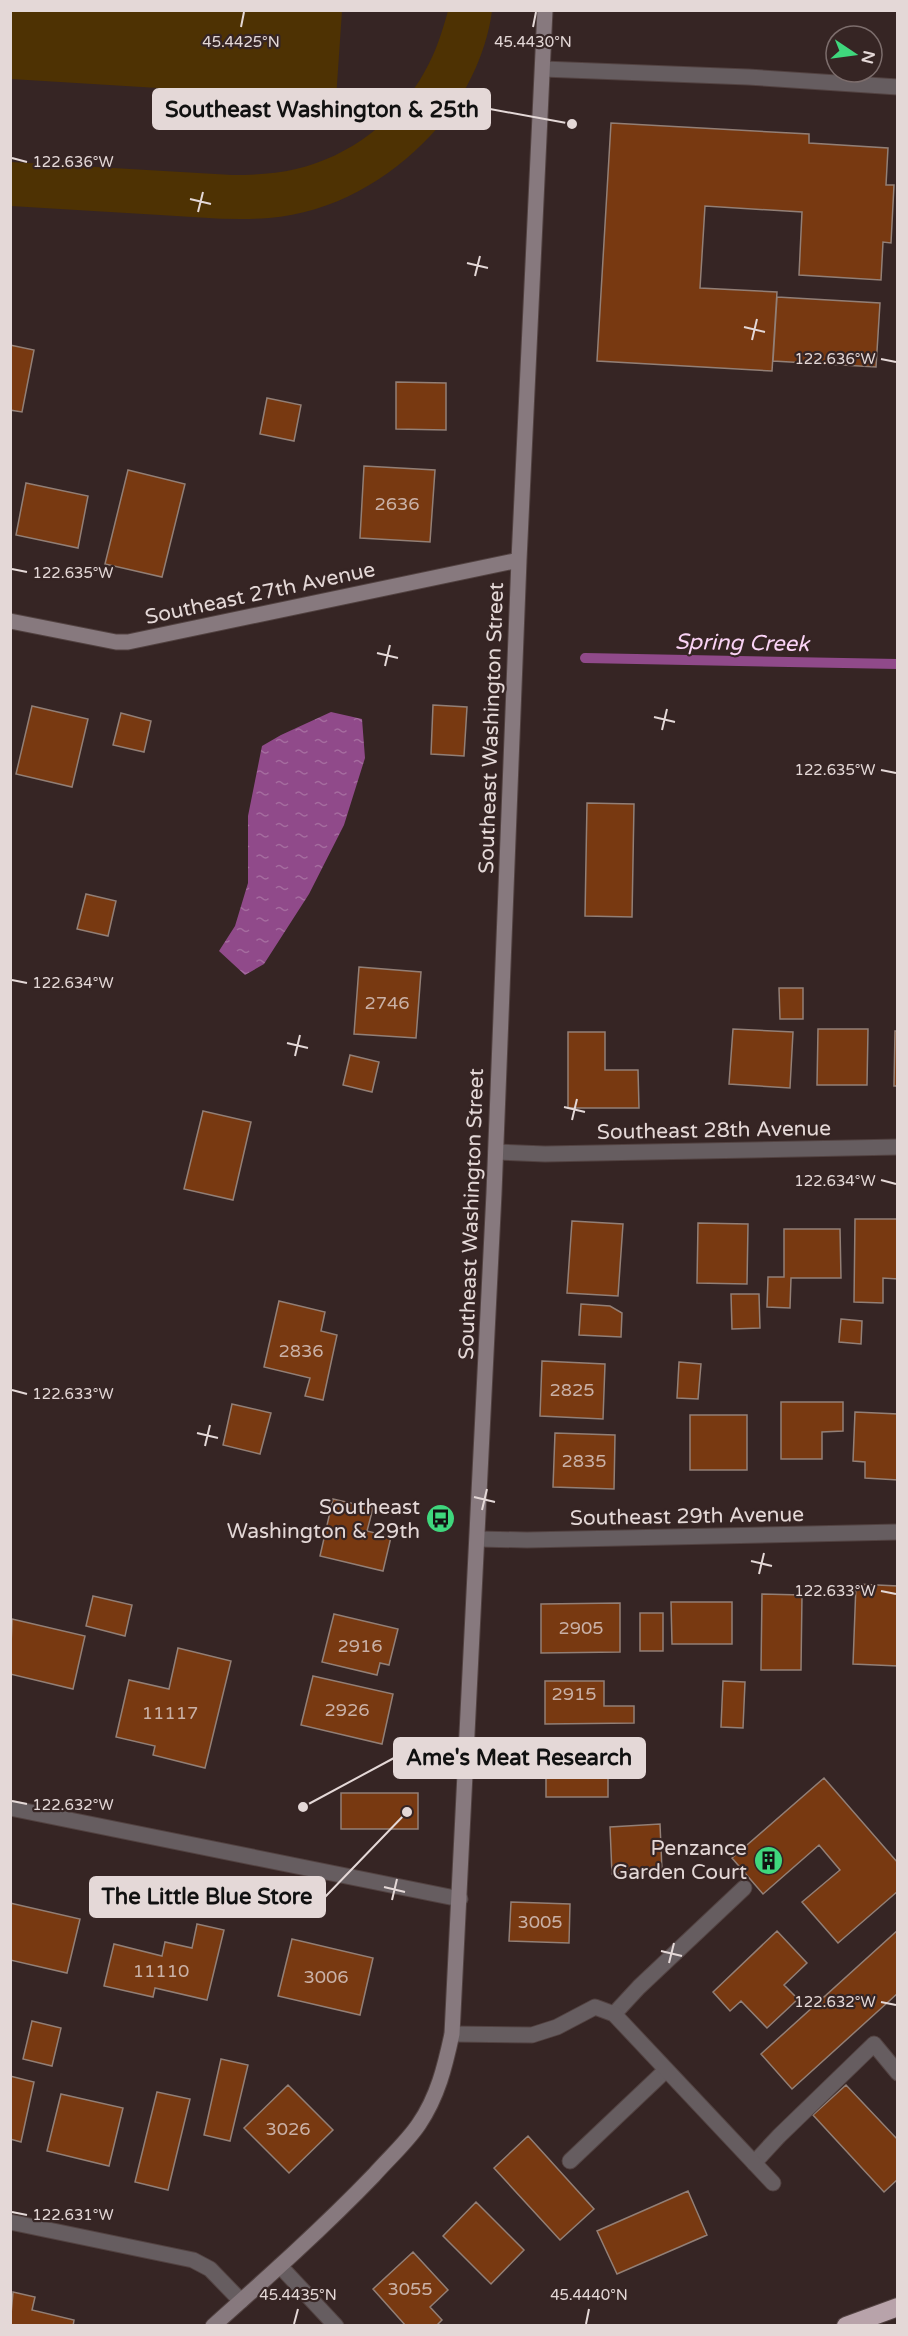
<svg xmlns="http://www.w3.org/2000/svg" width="908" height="2336" viewBox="0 0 908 2336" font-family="'Varela Round',sans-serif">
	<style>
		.pitch { fill: #4e3203 }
		.water { fill: url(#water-ripples) }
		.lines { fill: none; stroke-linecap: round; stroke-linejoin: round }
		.stream { stroke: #904a8a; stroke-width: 10 }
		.building { fill: #783911; stroke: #927f76; stroke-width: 1.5 }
		.lane-casing { stroke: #524241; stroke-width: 17 }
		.street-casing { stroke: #524241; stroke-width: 17 }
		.secondary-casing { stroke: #524241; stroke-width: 17 }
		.highway-casing { stroke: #524241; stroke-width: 20 }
		.lane { stroke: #665d60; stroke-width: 15 }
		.street { stroke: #665d60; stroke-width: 15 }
		.secondary { stroke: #87797e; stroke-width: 15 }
		.highway { stroke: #b8a3aa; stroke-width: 18 }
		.ticks { fill: none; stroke: #e4d8d7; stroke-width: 2 }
		.labels { text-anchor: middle; stroke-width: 4.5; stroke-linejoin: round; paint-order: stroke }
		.number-label { font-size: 18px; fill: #c9b0a6 }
		.street-label { font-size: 21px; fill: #e4d8d7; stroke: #362524 }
		.poi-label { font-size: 21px; fill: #e4d8d7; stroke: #362524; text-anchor: end }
		.water-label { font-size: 22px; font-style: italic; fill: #fad3f5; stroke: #362524 }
		.ticks-label { font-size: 15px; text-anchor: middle; fill: #e4d8d7; stroke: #362524; stroke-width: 4.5; stroke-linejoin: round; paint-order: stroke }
		.leader { fill: none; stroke: #e4d8d7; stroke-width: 2 }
		.callout-dot { fill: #e4d8d7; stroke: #362524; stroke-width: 2 }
		.callout { fill: #e4d8d7; stroke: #e4d8d7; stroke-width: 2 }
		.callout-label { font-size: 22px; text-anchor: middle; font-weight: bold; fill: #111 }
	</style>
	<defs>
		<pattern id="water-ripples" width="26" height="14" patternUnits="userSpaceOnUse" patternTransform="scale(1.5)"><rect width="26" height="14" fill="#904a8a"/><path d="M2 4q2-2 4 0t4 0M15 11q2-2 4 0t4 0" fill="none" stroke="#a56c9f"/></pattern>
	</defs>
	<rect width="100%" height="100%" fill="#362524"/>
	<path class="pitch" d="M10,11H342L336,99L11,79Z
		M448,11H492C486,56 463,102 431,135C389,180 332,213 269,218C233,221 196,217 160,215C110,212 60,209 11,206V162L232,175C254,175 275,174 296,169C349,157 399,119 425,71C436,52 442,32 448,11Z"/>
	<path class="water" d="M331,712L362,719L365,758L344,825L309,894L264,964L245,975L219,951L235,926L248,883V816L262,746L281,735Z"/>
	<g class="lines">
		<path class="stream" d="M585,658L898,664"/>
	</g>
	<path class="building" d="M611,123L809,134V143L888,148L886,185H894L891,243L883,242L881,280L799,275L802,212L705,206L700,288L777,292L772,371L597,361Z
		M777,297L880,303L876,367L773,361Z
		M10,345L34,350L22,412L10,410Z
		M396,382L446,383V430L396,429Z
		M267,398L301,405L294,441L260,434Z
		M364,466L435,470L430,542L360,538Z
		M128,470L185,484L162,577L105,564Z
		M26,483L88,496L78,548L16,535Z
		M433,705L467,707L464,756L431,754Z
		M32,706L88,719L72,787L16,774Z
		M121,713L151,721L144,752L113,745Z
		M587,803L634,804L632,917L585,916Z
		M86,894L116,901L108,936L77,929Z
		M359,967L421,972L416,1038L354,1034Z
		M779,988H803V1019H780Z
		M733,1029L793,1032L790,1088L729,1084Z
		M818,1029H868L867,1085H817Z
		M895,1031H898V1086H894Z
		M568,1032H605V1070H638L639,1108H568Z
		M350,1055L379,1062L372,1092L343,1085Z
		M203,1111L251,1122L233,1200L184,1189Z
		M855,1219H898V1279L883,1278V1303L854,1302Z
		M572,1221L623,1224L618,1296L567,1293Z
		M698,1223L748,1224L747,1284L697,1283Z
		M784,1229H840L841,1278H791L790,1308L767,1307L768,1277H784Z
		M731,1294H759L760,1328L732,1329Z
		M279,1301L325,1312L321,1331L337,1335L323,1400L305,1396L310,1378L264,1367Z
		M581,1304L610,1306L622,1313L621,1337L579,1335Z
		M841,1319L862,1321L861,1344L839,1342Z
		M542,1361L605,1364L603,1419L540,1416Z
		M679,1362L701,1364L698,1399L677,1398Z
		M781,1402H843V1431L822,1432V1459H781Z
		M232,1404L271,1413L260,1454L223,1445Z
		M855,1412L898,1414V1480L865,1478V1462L853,1461Z
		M690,1415H747V1470H690Z
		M555,1433L615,1435L614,1489L553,1487Z
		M333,1499L373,1508L367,1531L391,1537L383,1571L320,1556Z
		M856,1584L898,1586V1666L853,1664Z
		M762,1594L802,1595L801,1670H761Z
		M93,1596L132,1605L125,1636L86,1626Z
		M671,1602H732V1644H672Z
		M620,1603V1652L541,1653V1604Z
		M640,1613H663V1651H640Z
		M334,1614L398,1629L389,1665L380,1663L377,1675L322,1662Z
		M12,1619L85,1636L73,1689L10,1674Z
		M178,1648L231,1661L205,1768L153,1755L155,1746L116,1737L129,1680L169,1689Z
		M313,1676L393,1694L382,1744L301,1725Z
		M545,1681H604V1706H634V1723L545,1724Z
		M723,1681L745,1682L743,1728L721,1727Z
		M546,1760H608V1797H546Z
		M824,1778L898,1863V1891L838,1943L802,1902L840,1870L819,1845L763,1894L732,1858Z
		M341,1793H418V1829H341Z
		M660,1824L662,1871L612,1874L610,1827Z
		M511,1902L570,1904L569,1943L509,1941Z
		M10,1903L80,1919L67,1973L10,1960Z
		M197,1924L224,1930L207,2000L155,1988L153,1997L104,1986L114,1944L162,1956L165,1942L192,1948Z
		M898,1930V1993L792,2089L761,2054Z
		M777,1931L807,1963L784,1985L798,1999L767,2028L741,2001L730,2011L713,1992Z
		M292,1939L373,1958L360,2015L278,1996Z
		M32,2021L61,2028L52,2066L23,2059Z
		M221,2059L248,2065L230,2141L204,2135Z
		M10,2076L34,2082L21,2142L10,2139Z
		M288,2085L333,2130L289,2173L244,2128Z
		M846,2085L898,2140V2179L884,2192L813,2115Z
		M157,2092L190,2099L168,2190L135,2182Z
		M61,2094L123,2108L109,2166L47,2151Z
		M528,2136L594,2209L560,2240L494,2168Z
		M688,2191L707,2235L617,2274L597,2231Z
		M476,2202L524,2250L491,2284L443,2236Z
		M413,2252L448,2290L430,2307L442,2320L436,2326H406L373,2289Z
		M13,2292L35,2297L32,2310L74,2320L73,2326H10Z"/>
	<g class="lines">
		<defs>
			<path id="lane" d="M614,2014L639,1987L744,1888
				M570,2161L666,2070
				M754,2163L779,2136L874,2044L898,2073"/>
			<path id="street" d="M543,69L748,77L898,87
				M496,1152L545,1154L898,1147
				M478,1539L527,1540L898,1532
				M10,1808L460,1899
				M452,2034L532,2035L557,2027L595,2007L614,2014L773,2183
				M10,2222L193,2260L210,2269L241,2301
				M280,2266L336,2326"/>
			<path id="secondary" d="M10,621L116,642H128L519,560
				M213,2326C268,2277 323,2228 374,2175C389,2158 407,2142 419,2124C438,2096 445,2066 452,2034L494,1193L519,560L545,10"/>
			<path id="highway" d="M846,2326L898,2307"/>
		</defs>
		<use href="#lane" class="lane-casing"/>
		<use href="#street" class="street-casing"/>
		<use href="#secondary" class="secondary-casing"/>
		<use href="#highway" class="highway-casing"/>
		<use href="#lane" class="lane"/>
		<use href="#street" class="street"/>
		<use href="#secondary" class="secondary"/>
		<use href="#highway" class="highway"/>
	</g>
	<path class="ticks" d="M241,27L244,12M533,27L536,12M12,158L27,162M190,199L211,204M198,212L203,192M467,263L488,268M475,276L480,256M744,327L765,332M752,340L757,319M881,359L896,362M12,569L27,572M377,653L398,658M385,666L390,645M654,717L675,722M662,730L667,709M881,770L896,773M12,980L27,983M287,1043L308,1048M295,1056L300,1035M564,1107L585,1112M572,1120L577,1099M881,1180L896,1184M12,1390L27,1394M197,1433L218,1438M205,1446L210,1425M474,1497L495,1502M482,1510L487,1489M751,1561L772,1566M759,1574L764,1553M881,1591L896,1594M12,1801L27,1804M384,1887L405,1892M392,1900L397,1879M661,1951L682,1956M669,1963L674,1943M881,2002L896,2005M12,2212L27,2215M294,2324L298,2309M586,2324L589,2309"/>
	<defs>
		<symbol id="bus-disc" viewBox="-11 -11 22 22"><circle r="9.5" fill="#3fd77d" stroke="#362524"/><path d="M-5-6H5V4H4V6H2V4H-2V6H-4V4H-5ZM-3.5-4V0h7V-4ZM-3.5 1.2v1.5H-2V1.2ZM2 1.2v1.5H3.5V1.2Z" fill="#111"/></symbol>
		<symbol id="building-disc" viewBox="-11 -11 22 22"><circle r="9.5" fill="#3fd77d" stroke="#362524"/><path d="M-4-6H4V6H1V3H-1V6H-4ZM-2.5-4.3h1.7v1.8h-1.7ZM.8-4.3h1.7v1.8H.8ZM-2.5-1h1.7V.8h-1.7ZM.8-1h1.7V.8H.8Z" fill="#111"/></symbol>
	</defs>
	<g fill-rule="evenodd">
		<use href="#bus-disc" x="424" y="1502" width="33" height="33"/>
		<use href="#building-disc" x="752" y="1844" width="33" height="33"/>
	</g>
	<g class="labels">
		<g class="number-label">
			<text x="397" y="510">2636</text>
			<text x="387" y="1009">2746</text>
			<text x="301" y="1357">2836</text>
			<text x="572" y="1396">2825</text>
			<text x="584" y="1467">2835</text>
			<text x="581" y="1634">2905</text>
			<text x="360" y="1652">2916</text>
			<text x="574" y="1700">2915</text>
			<text x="347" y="1716">2926</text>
			<text x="170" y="1719">11117</text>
			<text x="540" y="1928">3005</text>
			<text x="161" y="1977">11110</text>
			<text x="326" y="1983">3006</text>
			<text x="288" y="2135">3026</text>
			<text x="410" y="2295">3055</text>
		</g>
		<g class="street-label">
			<text transform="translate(260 593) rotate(-12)" y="7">Southeast 27th Avenue</text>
			<text transform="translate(491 728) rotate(-88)" y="7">Southeast Washington Street</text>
			<text transform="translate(714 1130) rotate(-1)" y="7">Southeast 28th Avenue</text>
			<text transform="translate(471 1214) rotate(-88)" y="7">Southeast Washington Street</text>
			<text transform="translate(687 1516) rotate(-1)" y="7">Southeast 29th Avenue</text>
		</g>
		<g class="poi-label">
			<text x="420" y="1514">Southeast<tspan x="420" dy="24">Washington &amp; 29th</tspan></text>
			<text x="747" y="1855">Penzance<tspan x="747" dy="24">Garden Court</tspan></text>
		</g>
		<g class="water-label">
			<text transform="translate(742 642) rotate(1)" y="8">Spring Creek</text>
		</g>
	</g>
	<g class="ticks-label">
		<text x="241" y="47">45.4425°N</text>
		<text x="533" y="47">45.4430°N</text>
		<text x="73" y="167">122.636°W</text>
		<text x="835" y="364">122.636°W</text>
		<text x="73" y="578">122.635°W</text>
		<text x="835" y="775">122.635°W</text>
		<text x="73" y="988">122.634°W</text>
		<text x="835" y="1186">122.634°W</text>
		<text x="73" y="1399">122.633°W</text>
		<text x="835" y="1596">122.633°W</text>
		<text x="73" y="1810">122.632°W</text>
		<text x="835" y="2007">122.632°W</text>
		<text x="73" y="2220">122.631°W</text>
		<text x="298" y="2300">45.4435°N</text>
		<text x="589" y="2300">45.4440°N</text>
	</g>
	<path class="leader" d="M572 124L490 109M303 1807L394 1758M407 1812L325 1897"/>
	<g class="callout-dot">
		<circle cx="572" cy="124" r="6"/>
		<circle cx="303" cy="1807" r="6"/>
		<circle cx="407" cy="1812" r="6"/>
	</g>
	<g class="callout">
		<rect x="153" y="89" width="337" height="40" rx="6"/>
		<rect x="394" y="1738" width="251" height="40" rx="6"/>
		<rect x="90" y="1877" width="235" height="40" rx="6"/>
	</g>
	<g class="callout-label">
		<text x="322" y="117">Southeast Washington &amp; 25th</text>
		<text x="519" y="1765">Ame's Meat Research</text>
		<text x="207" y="1904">The Little Blue Store</text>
	</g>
	<rect width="908" height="2336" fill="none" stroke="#e4d8d7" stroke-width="24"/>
	<g transform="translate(854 54) rotate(103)"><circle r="28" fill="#362524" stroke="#7c6d6c" stroke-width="1.5"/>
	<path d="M0-4.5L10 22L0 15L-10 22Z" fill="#3fd77d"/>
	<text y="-9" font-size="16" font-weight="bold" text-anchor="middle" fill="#e4d8d7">N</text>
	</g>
</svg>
